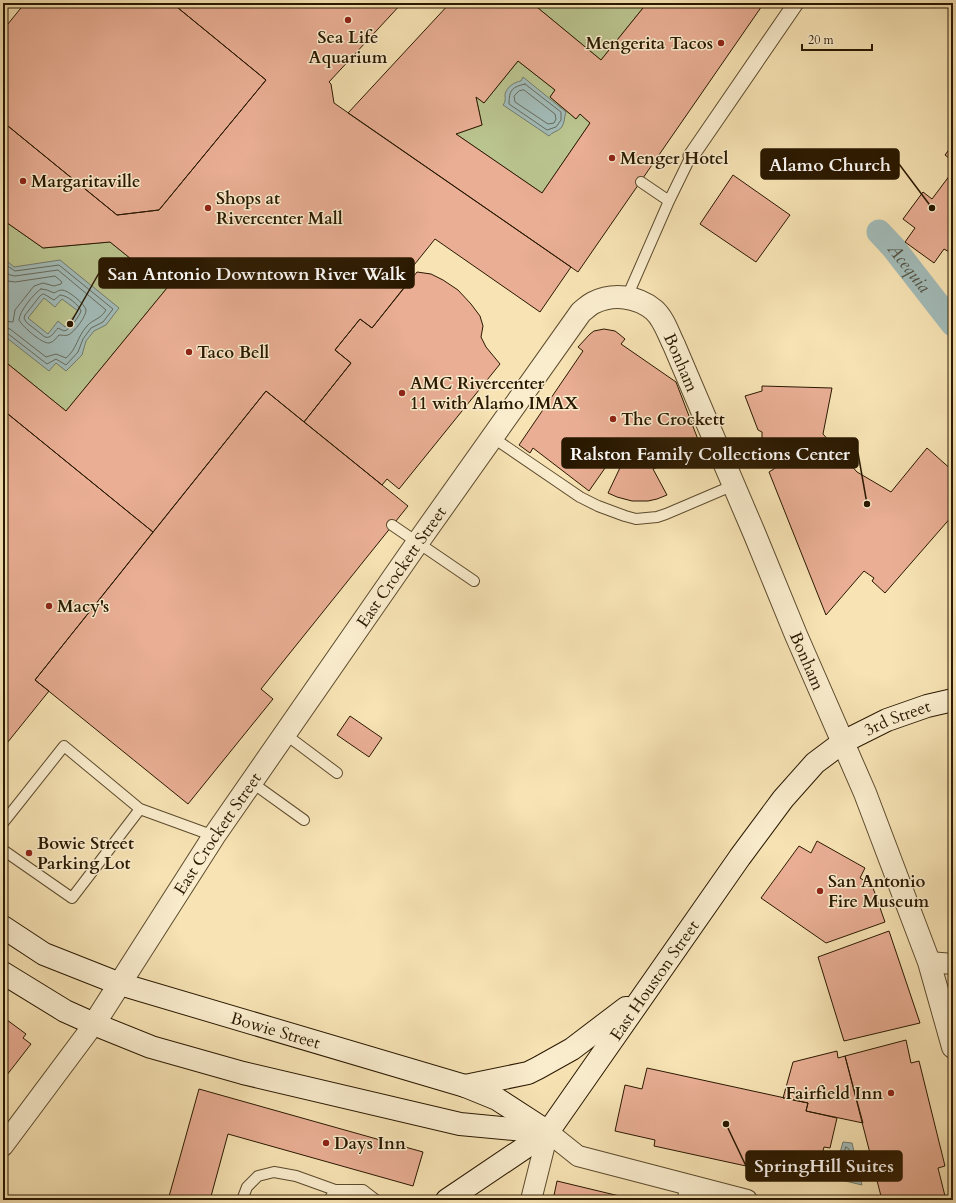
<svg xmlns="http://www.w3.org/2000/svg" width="956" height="1203" viewBox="0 0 956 1203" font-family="Cardo,serif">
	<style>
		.green { fill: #bac48f; stroke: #726e48 }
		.water { fill: #a2bbb8; stroke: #727a6e; fill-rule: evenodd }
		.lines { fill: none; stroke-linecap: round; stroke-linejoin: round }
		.shore { stroke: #666a5c; stroke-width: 1 }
		.canal { stroke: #a2bbb8; stroke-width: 25 }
		.building { fill: #e9ae94; stroke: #291800; fill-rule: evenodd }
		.service-casing { stroke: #5c4b2d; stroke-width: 12 }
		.pedestrian-casing { stroke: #5c4b2d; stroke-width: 17 }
		.minor-casing { stroke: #5c4b2d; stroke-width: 22 }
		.tertiary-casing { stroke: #5c4b2d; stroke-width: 24 }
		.secondary-casing { stroke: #291800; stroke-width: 24 }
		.service { stroke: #faedce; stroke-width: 10 }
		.pedestrian { stroke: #faedce; stroke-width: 15 }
		.minor { stroke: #faedce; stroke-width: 20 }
		.tertiary { stroke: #faedce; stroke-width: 22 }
		.secondary { stroke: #faedce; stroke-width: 22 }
		.poi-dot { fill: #8f2418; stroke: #faedce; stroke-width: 1.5 }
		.labels { text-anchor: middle; stroke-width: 3; stroke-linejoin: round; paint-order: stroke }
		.poi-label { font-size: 17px; font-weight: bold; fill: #291800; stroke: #faedce; text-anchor: start }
		.street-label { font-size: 17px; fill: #291800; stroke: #faedce }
		.water-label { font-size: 18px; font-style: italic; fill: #535140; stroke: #faedce }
		.leader { fill: none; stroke: #291800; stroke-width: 1.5 }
		.callout-dot { fill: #291800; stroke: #faedce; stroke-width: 1.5 }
		.callout { fill: #291800; stroke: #291800; stroke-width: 1.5 }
		.callout-label { font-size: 18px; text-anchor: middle; font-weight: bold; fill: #fff }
	</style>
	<rect width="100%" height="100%" fill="#f7e3b4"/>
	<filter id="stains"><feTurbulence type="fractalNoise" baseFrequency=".005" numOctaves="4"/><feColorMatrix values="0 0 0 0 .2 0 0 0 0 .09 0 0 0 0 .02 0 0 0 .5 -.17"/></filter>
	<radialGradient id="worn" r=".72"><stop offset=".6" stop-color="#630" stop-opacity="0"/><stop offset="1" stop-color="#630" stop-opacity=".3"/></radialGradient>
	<path class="green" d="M532,3H637L643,8L601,60Z
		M518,61L555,90L550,97L576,119L580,114L590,123L542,193L456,134L482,125L476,97L484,103Z
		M3,220L43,248L110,242L167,288L66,411L3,360Z"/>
	<path class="water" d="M523,77L566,112C564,117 565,123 561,128C557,132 552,132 549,136L503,105C506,101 505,99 505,94C507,87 514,82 521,81Z
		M3,258L14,267L60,260L119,308L106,325L94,331L86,341L82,355L66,371L56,363L49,371L3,335ZM44,298L55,307L62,299L78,311L65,327L58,321L48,334L28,318Z
		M843,1142L852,1143L862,1185L833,1178Z"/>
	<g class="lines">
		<path class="shore" d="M525,84L561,112V120L556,127L547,130L509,104C509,90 512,87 525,84Z
			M524,90L555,114L556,119L554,123L548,124L515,102L514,96L519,91Z
			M3,263L15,271L59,265L113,309L103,322L91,328L83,339L78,352L66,365L56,359L47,364L7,333L3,332
			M3,270L10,275L15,276L58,270L106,310C100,320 93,319 87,326C77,337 77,349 66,358L56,354L46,357L10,329L3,327
			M3,277L8,281L15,282L55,276L62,282L61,284L54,286L43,283L34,286L15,310L13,322L3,321
			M41,289L47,290L54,293C56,292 59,290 62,290C68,290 85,304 86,310C87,315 74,333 68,335C65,336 62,335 59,335C56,338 54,342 49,343C42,344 22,326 19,320C19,312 34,293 41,289Z
			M44,294L54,300L60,295C67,295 79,305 81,311C80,315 69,331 64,331C62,330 60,329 58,328C54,332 51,339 45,337L26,322L24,318L25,315L40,296Z
			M846,1147L849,1149L856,1177L854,1179L839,1174Z"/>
		<path class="canal" id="s1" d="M879,232L893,247L953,324"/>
	</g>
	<path class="building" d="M25,3H172L266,80L159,210L117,215L3,122V30Z
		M172,3H402L329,82L331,84L334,103L571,267L540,312L435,239L406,275L410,280L372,328L360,319L335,350L351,363L304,422L266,391L153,532L3,410V360L66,411L167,288L110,242L43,248L3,220V122L117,215L159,210L266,80Z
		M450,3H532L601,60L643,8L637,3H764L578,272L348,113ZM518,61L555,90L550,97L576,119L580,114L590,123L542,193L456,134L482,125L476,97L484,103Z
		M953,144V161L945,155Z
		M953,171V254L944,249L934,263L905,242L915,228L903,219L923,192L932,199Z
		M733,175L790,215L756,262L700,224Z
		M417,272L431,274L443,280L458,290L471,304L480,316L483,326L481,337L486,347L500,364L399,489L387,479L382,485L304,422L351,363L335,350L360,319L372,328Z
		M604,329L615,331L619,334L625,339L621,344L676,382L702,450L653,469L667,495L657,499L648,501H632L617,497L608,493L627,453L619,448L589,491L533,448L530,453L519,445L583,351L578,347L590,334L594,331Z
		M762,386L832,388L823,434L857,472L891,492L927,448L953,471V515L885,593L872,581L874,578L864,571L826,615L769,472L780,465L778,461V441L762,440V432L758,430L745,396L762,391Z
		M266,391L408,506L261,689L273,699L188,804L35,680Z
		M3,410L153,532L35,680L49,691L3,748Z
		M350,716L382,738L369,757L337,735Z
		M817,841L865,868L860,878L872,885L885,922L826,943L761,898L799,846L811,853Z
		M953,904V943L949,938Z
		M889,931L920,1023L844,1041L818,957Z
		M3,1017L26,1034L23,1038L31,1044L3,1080Z
		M906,1040L911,1063L919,1061L945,1166L938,1168L946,1200H882L845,1056Z
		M837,1051L838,1058L845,1056L863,1123L806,1111L808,1103L783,1098L793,1062Z
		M647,1068L808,1103L806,1111L837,1118L830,1148L824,1147L817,1176L793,1171L792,1176L654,1146L655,1140L615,1131L625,1085L642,1089Z
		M199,1089L423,1152L413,1186L228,1134L210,1200H168Z
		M557,1181L636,1200H553Z"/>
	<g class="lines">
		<defs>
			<path id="service" d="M641,182L669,201
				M627,297L669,201L691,156
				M492,437L580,497L598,506L625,516L636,519L657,517L666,514L734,485
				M392,525L474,581
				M285,734L337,773
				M251,782L304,820
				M3,823L64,746L140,809L214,836
				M3,850L72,898L140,809
				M242,1200L247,1187L258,1176L274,1172L296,1176L335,1190H363L376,1200
				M329,1200L335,1190
				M683,1200L685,1184"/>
			<path id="pedestrian" d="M691,156L796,3"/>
			<path id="minor" d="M929,962L953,964
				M3,1146L94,1024
				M531,1200L548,1132L578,1156L747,1200"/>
			<g id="tertiary">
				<path id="s2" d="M94,1024L214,836L418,542L581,312C585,309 589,305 593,303C613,293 637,296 654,310C664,319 668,333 674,345L755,535L796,635L865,793L929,962L953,1047"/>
			</g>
			<g id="secondary">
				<path id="s3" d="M3,927L44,954L120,984L465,1086L497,1099L548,1132"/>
				<path d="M3,973L65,1011L94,1024L151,1047L243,1073L460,1124L545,1132"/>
				<path d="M465,1086L528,1073L538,1068L572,1049L626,1008"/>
				<path id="s4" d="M447,1200L548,1132L740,857L783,799L815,763L843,742L887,720L927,706L953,700"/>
			</g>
		</defs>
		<use href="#service" class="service-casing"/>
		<use href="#pedestrian" class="pedestrian-casing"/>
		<use href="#minor" class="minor-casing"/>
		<use href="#tertiary" class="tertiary-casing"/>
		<use href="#secondary" class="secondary-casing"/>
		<use href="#service" class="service"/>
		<use href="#pedestrian" class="pedestrian"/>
		<use href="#minor" class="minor"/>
		<use href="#tertiary" class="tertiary"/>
		<use href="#secondary" class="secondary"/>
	</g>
	<g class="poi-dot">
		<circle cx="348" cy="20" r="4"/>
		<circle cx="721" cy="43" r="4"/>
		<circle cx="612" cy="158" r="4"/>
		<circle cx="23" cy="181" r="4"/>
		<circle cx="208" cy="208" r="4"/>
		<circle cx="189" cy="352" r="4"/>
		<circle cx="402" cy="393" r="4"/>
		<circle cx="613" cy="419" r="4"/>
		<circle cx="49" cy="606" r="4"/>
		<circle cx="29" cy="853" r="4"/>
		<circle cx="820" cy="891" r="4"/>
		<circle cx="891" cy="1093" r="4"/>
		<circle cx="326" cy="1143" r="4"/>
	</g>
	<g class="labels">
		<g class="poi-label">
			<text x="348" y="43" text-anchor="middle">Sea Life<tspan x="348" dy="20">Aquarium</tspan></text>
			<text x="713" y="49" text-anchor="end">Mengerita Tacos</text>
			<text x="620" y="164">Menger Hotel</text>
			<text x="31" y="187">Margaritaville</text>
			<text x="216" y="204">Shops at<tspan x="216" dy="20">Rivercenter Mall</tspan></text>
			<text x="197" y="358">Taco Bell</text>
			<text x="410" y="389">AMC Rivercenter<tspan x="410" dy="20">11 with Alamo IMAX</tspan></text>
			<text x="621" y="425">The Crockett</text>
			<text x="57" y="612">Macy's</text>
			<text x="37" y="849">Bowie Street<tspan x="37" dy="20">Parking Lot</tspan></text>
			<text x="828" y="887">San Antonio<tspan x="828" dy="20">Fire Museum</tspan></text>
			<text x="883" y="1099" text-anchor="end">Fairfield Inn</text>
			<text x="334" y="1149">Days Inn</text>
		</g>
		<g class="street-label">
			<text dy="6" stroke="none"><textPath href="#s2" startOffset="1002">Bonham</textPath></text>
			<text dy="6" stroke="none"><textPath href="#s2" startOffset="551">East Crockett Street</textPath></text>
			<text dy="6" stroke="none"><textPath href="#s2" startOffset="1326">Bonham</textPath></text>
			<text dy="6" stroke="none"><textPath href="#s4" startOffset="672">3rd Street</textPath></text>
			<text dy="6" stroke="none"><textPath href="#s2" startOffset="227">East Crockett Street</textPath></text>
			<text dy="6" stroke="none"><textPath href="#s4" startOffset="307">East Houston Street</textPath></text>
			<text dy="6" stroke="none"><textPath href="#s3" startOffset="293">Bowie Street</textPath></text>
		</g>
		<g class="water-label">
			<text dy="6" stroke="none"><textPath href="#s1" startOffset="47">Acequia</textPath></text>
		</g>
	</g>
	<path class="leader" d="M932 208L899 164M70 324L99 273M867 504L858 453M726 1124L746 1166"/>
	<g class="callout-dot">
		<circle cx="932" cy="208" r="4"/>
		<circle cx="70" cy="324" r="4"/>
		<circle cx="867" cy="504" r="4"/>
		<circle cx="726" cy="1124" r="4"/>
	</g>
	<g class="callout">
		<rect x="761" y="149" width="138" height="30" rx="4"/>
		<rect x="99" y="258" width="315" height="30" rx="4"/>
		<rect x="562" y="438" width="296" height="30" rx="4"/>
		<rect x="746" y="1151" width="156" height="30" rx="4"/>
	</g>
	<g class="callout-label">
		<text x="830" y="171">Alamo Church</text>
		<text x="257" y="280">San Antonio Downtown River Walk</text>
		<text x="710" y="460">Ralston Family Collections Center</text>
		<text x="824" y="1172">SpringHill Suites</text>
	</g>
	<rect width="956" height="1203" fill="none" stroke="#f7e3b4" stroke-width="16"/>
	<rect x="4" y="4" width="948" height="1195" fill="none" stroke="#291800" stroke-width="2"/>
	<rect x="8" y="8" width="940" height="1187" fill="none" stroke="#291800"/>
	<path d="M802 44v6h70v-6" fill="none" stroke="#291800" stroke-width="2"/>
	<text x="808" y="44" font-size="12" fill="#291800" stroke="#faedce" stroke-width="3" paint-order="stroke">20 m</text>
	<rect width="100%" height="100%" filter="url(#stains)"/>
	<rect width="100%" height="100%" fill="url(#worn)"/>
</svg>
